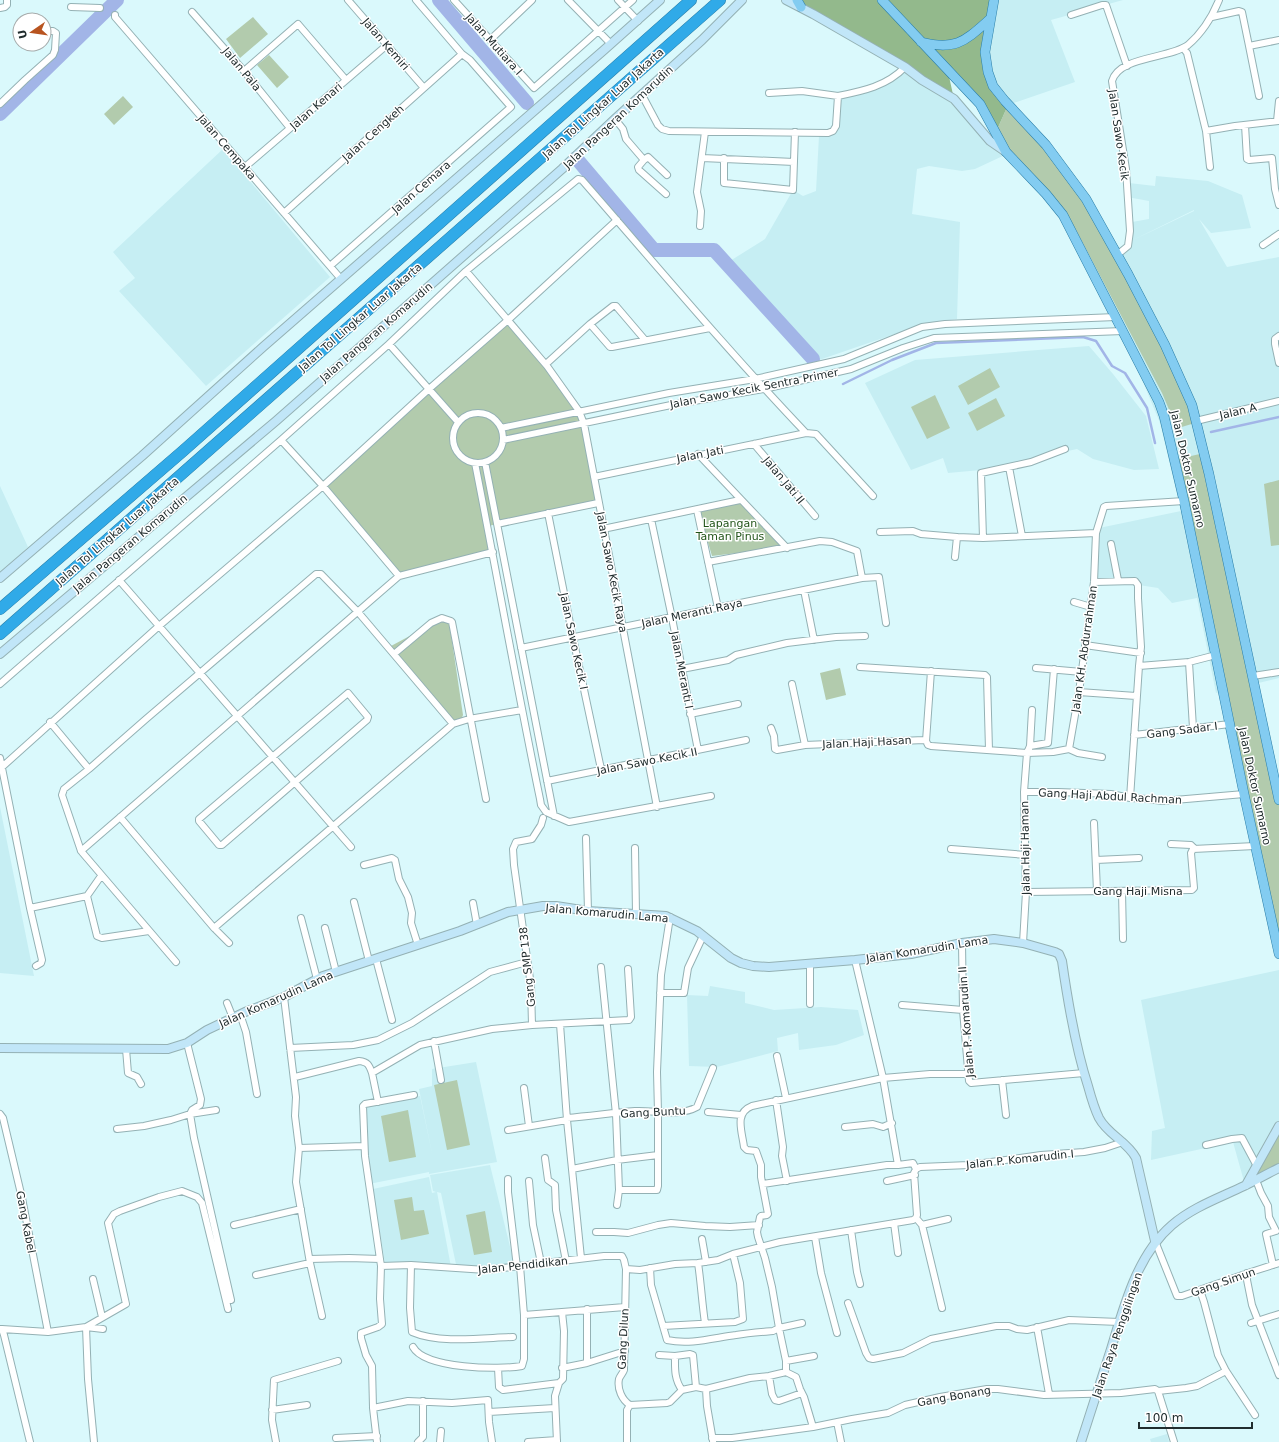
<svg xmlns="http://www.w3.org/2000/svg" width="1279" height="1442" viewBox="0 0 1279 1442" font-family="'DejaVu Sans',sans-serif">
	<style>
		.built { fill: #c6eef3; fill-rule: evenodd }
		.green { fill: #b2cbad }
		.forest { fill: #93b98c }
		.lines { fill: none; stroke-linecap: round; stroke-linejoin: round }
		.stream { stroke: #a2b5e7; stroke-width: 2.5 }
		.river { stroke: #a2b5e7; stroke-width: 14 }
		.street-casing { stroke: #94b1b4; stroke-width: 8 }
		.secondary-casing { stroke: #94b1b4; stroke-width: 10 }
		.primary-casing { stroke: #2b7ea7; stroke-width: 10 }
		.highway-casing { stroke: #2b7ea7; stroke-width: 12 }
		.street { stroke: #fff; stroke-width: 6 }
		.secondary { stroke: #c1e6f8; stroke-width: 8 }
		.primary { stroke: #83ccf1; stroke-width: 9 }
		.highway { stroke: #30aae8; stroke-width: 11 }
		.labels { text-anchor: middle; stroke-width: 3; stroke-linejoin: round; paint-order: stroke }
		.street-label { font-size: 11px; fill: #212d2e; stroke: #fff }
		.park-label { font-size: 11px; fill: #215318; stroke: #fff }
	</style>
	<rect width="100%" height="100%" fill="#daf9fc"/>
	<path class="built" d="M994,0H1123L1051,20L1075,82L1008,105L993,86L987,36Z
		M905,67L954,99L1007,154L975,169L962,171L929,166L917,169L912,214L960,222L957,319L924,324L819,360L730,261L765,239L793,190L803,196L816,191L819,136L831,132L835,128L838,96L868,89Z
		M223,149L330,277L206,386L119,291L135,278L113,252Z
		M1156,176L1208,181L1242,195L1251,228L1211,233L1199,219L1227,267L1279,257V678L1216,693L1197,598L1172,603L1158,588L1094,578L1099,528L1181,511L1160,423L1116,317L1089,264L1128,243L1126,237L1132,233V222L1149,219V201L1127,197L1129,183L1155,186ZM1194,210V211L1131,241Z
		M1089,346L1113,374L1146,416L1159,469L1134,470L1093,459L1077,449L981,470L948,473L943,458L911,470L865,383L915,360Z
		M0,486L28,547L0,574Z
		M0,807L34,976L0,973Z
		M1279,970V1126L1245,1185L1233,1142L1151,1160L1152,1131L1165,1128L1141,1000Z
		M710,986L745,992V1003L774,1010L821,1007L858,1010L864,1035L836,1045L799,1050L798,1033L777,1038L778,1051L717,1067L689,1066L687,995L708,996Z
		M476,1062L497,1162L429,1174V1172L369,1184L364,1106L381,1102L420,1096L433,1158L419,1089L432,1086V1069Z
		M490,1165L515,1267L457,1269L441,1193L437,1192L451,1267L385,1264L373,1189L429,1177L432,1193L436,1192L433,1191L430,1175Z
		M1167,1434L1169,1442H1151L1150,1439Z"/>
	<path class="green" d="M253,17L268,34L240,58L226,39Z
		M269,55L289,77L277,88L257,65Z
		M123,96L133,107L114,125L104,114Z
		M1008,105L1076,185L1176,368L1195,423L1175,429L1173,419L1162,393L1076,230L1036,183L996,132Z
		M508,320L579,411L598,503L488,526L493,552L399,576L323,486Z
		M990,368L1000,387L968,405L958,386Z
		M935,395L950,428L927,439L911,407Z
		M996,398L1005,416L977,431L968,413Z
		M1204,453L1279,800V953L1174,460Z
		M1279,480V545L1271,546L1264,484Z
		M739,501L787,547L712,556L699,512Z
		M449,621L463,715L459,725L451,721L391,646L432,624Z
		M840,668L846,695L826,700L820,673Z
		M457,1080L470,1145L447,1150L434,1085Z
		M408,1110L416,1157L389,1162L381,1116Z
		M1279,1126V1168L1245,1185Z
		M412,1197L414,1211L424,1210L429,1234L401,1240L394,1200Z
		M485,1211L492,1252L474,1255L466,1215Z"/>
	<path class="forest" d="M797,0H994L990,19L989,75L1008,105L996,132L980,104L948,72L954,99L834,27Z"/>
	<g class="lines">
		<path class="stream" d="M843,384L892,360L936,343L1083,337L1096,341L1112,366L1125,373L1147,408L1155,443
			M1211,432L1279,417"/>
		<path class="river" d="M439,0L527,103
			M0,114L117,0
			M576,158L654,250H714L813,359"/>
		<defs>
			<path id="street" d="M348,0L424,88
				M454,0L534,88L633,0
				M568,0L611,44
				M618,0L638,21
				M71,7L100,8
				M0,8L5,7L7,5V0
				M192,12L244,71L290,128
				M115,15V17L341,279
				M1071,15L1102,5H1106L1127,66
				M1212,17L1239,11L1242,12L1249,46L1279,40
				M490,40L532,0
				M1249,46L1259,96
				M1183,48L1187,53L1206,131L1210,167
				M244,71L298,24L346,80
				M769,93L802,91L838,96
				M642,95L658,125L662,129L669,131L828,133L833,131L836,126L838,96C863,91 887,86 905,67
				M0,104L25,80L53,55L55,50L56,33L53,31H44
				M615,119L623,129L626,139L644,160L648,157L667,175
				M1277,121L1279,101
				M1245,125L1247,159L1249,160L1272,158L1275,189L1279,205
				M1206,131L1235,126L1279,121
				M702,158L794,162
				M724,158V183L793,190L795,132
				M644,160L638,167L639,170L666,194
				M245,167L387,45
				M284,213L462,54
				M700,226L701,211L697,192L705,132
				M1263,245L1279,234
				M1117,255L1128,246L1130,231L1126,169L1112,81C1119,56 1169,59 1188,45C1202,33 1212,17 1219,0
				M330,266L511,107L470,60L462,54L416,0
				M466,271L547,366L579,411L584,424L657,807
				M590,324L610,347H612L710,328
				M1279,336L1275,339V344L1279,363
				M389,344L458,422
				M546,364L590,324L613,306H616L645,340
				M453 438a25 25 0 1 1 50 0a25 25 0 1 1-50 0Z
				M1196,421L1279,401
				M501,428L669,393L755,379L844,359L922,327L945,324L992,322L1116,317
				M281,440L323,486L399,576L493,552
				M503,440L671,405L764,389L851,369L903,348L934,338L1123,331
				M754,444L815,516
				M698,454L787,548
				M485,462L554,816
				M475,463C497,575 517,688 540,799L541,805L546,812L569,822L711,796
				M1009,467L1022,536
				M594,477L806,433L816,434L873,496
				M697,510L718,608
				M548,513L573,638L601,769
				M651,519L672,618L698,750
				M497,524L598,503
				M603,529L740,500
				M880,532L913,531L921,534L957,537L983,538L1096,533
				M983,538L981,473L1031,462L1065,449
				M1111,544L1118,580
				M955,557L957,537
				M708,562L820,541L832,542L857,551L862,578
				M119,580L351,847
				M1094,582L1135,581L1138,585V598L1141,647L1139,666L1130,798
				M804,590L814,640
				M1074,602L1091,607
				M1085,645L1141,653
				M521,648L862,578L879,577L886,623
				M394,654L431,623L442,618L451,621L452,622L486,799
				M1189,662L1193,728
				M1139,666L1189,662L1216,655
				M860,667L985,675L987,677L989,750
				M1036,668L1082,672
				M682,669L728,660L736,655L787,643L836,637L865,636
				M1253,676L1279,672
				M0,684L281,440L389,344L466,271L578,179L582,180C656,265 728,351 806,433
				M792,684L805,745
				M1079,692L1136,696
				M348,693L368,717L367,720L222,845H219L199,821V819Z
				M690,714L738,704
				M50,722L89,769
				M771,728L774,736L775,749L777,750L805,745L924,740L926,741L928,745L931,746L1027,753L1053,752L1069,749L1079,692L1094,582L1096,533L1104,507L1106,506L1184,501
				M1134,735L1230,724
				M926,741L931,671
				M1030,746L1048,743L1054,669
				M1069,749L1078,753L1102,757
				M0,758L30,908L42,960L41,963L36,966
				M2,767L159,626L323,486L429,389L508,320L617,220
				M547,781L746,740
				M1024,792H1058L1111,794L1130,798L1147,799L1163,801L1244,794
				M120,817L214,928L453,724
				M1094,823L1097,891
				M586,838L588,911
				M1171,844L1191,845L1194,848
				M635,848L636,914
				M951,849L1026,855
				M81,851L62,795L64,789L89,769L146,719L316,574H321L358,612L453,724L469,719L522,710
				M1096,860L1139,858
				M364,865L392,858L395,860L399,879L408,897L412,913L411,923L418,945
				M1122,891L1123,939
				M1026,892L1192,890L1194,888L1191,853L1193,849L1255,846
				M87,896L97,936L102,938L149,931
				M354,902L369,961
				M473,903L477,925
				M30,908L87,896L101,876
				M301,918L317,979
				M214,928L229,943
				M325,928L336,972
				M962,943L963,1010L969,1081L971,1083L1084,1073
				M1023,943L1026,892L1024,792L1027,753L1030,746L1032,710
				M376,959L392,1020
				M855,960L883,1078L898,1165
				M176,962L81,851L399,576
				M810,964V1004
				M601,967L616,1114L619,1190L617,1205
				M660,993H684L688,968L703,936
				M284,997L296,1097L295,1116L299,1148L296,1182L310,1263L322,1316
				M227,1003L233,1018
				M902,1005L963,1010
				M240,1014L246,1032L257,1094
				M560,1024L567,1120L581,1258
				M532,1025L531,986L514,865L513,849L516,842L532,839L541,825L543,818
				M434,1041L441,1080
				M187,1043L201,1099L200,1105L192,1110L190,1114L194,1138L231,1300
				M290,1048L353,1045L378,1040L412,1023L490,972L527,962
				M126,1049L128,1073L137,1077L141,1084
				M777,1056L786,1098
				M372,1073L378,1102
				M295,1077L359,1061C368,1062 369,1065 372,1073L420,1045L492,1029L532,1025L629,1020L631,1017L628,969
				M1002,1080L1006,1115
				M524,1088L529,1126
				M776,1100L783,1147L782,1156L787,1181
				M708,1112L741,1115
				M0,1114L3,1118L22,1198L48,1332
				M567,1118C590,1116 612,1113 635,1111C655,1110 679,1117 697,1107L713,1068
				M845,1127L873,1124L883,1127L892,1123
				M117,1129L144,1126L171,1120L190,1114L216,1110
				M508,1130L567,1120
				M1206,1145L1232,1139L1242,1138L1257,1166
				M299,1148L364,1146
				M545,1158L548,1180L555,1185L556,1210L566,1261
				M572,1169L617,1160L658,1155
				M916,1169L920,1167L969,1165L1041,1155L1084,1152L1105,1148L1123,1142
				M508,1179V1192L517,1267
				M1256,1180L1261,1193L1268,1206L1269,1217L1276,1231L1266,1234L1273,1265
				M529,1181L533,1225L541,1263
				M887,1181L915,1175
				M619,1190H657L658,1186V1112L657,1072L661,975L670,917
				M916,1218L922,1225L942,1308
				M894,1223L898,1253
				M234,1225L301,1209
				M922,1225L948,1219
				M851,1230L857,1272L860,1284
				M596,1232H614L628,1233L658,1225L671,1223L705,1226L730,1227L759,1225
				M815,1237L821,1273L837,1333
				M702,1239L706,1262
				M1155,1241L1177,1296H1182L1251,1272L1279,1263
				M310,1259L349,1258L380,1259
				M698,1263C701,1283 702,1303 705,1323
				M411,1265L410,1308L412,1332C440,1344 482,1338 513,1337
				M381,1266L411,1265L486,1270L604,1256H622L624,1260L626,1269L640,1270L675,1264L698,1263L718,1260L733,1254L780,1242L913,1220L916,1218L917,1215L914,1173L916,1169L913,1163L898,1165H887L763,1184
				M650,1268L651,1285L667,1340C690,1345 713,1338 736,1335C748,1333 761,1332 773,1331L779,1328L802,1323
				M626,1269L624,1370C623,1373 620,1376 619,1379C617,1389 622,1400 630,1405
				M1247,1273V1280L1252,1305L1279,1375
				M256,1275L310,1263
				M93,1279L102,1317
				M1200,1290L1204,1302L1218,1355L1226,1371L1255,1415
				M848,1303L866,1353L869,1358L873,1359L903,1353L931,1339L996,1326H1009L1017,1329L1027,1330L1069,1320L1119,1322
				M587,1309V1363
				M524,1315L625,1307
				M1251,1323L1279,1314
				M663,1326L735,1322L743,1319L740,1283L733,1254
				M1037,1327L1049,1394
				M0,1329H2L4,1335L30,1442
				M2,1329L48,1332L86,1327L103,1329
				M413,1347C425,1369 500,1370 522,1366L524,1359V1315L520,1266
				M659,1355L675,1356C675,1368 674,1379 682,1390
				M675,1356L690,1354L693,1355L696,1387
				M786,1361L814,1356
				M498,1368L499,1387L503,1390L559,1383
				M562,1368L587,1363L625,1351
				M786,1372V1361L779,1328L772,1287L765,1258L758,1237L757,1232L760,1217L761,1216L767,1215L768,1214L761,1177V1165L756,1151L747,1150L744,1147C742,1131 734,1113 752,1106L883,1078L930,1074H969
				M786,1372L796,1377L800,1389L804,1397L813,1427
				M769,1376L772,1394L775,1400L779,1401L802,1393
				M706,1389L707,1406L713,1441
				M1158,1391L1186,1388L1197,1386L1226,1371
				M630,1405L667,1403L670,1402L682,1390L696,1387L706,1389L750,1378L769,1376L786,1372
				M373,1408L408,1401L452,1403L488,1400L489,1422L492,1442
				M272,1410L307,1405
				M489,1412L555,1408
				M837,1422L841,1442
				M336,1438L377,1436
				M712,1438H732L813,1427L852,1419L888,1413L905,1405L940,1397L987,1389H998L1044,1395L1121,1393L1155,1389L1158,1391L1174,1442
				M94,1442L88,1379L86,1327L126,1304L108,1223L114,1214L120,1211L159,1197L182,1191L197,1197L202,1203L228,1309
				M276,1442L272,1420L274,1380L338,1361
				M377,1442L373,1408L372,1366L366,1355L361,1338V1333L378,1327L382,1324L380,1299L381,1266L365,1156L363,1106L365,1104L414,1095
				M418,1442L423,1437V1401
				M440,1442L441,1431
				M528,1442L557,1440
				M557,1442L555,1396L559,1383L563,1379L564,1331L562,1312
				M627,1442V1410L630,1405"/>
			<path id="secondary" d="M786,0L813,14L905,67L922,80L954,99L990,141L1006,152
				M0,578L142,456L263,347L604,50L660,0
				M0,654L276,421L562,169L615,119L702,40L742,0
				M0,1048L168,1049L187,1043L207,1030L245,1012L284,997L323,976L460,931L508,912L543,906H556L588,911L666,916L697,931L731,958L741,963L753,966L769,967L855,960L911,954L962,943L994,939L1023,943L1055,952L1059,954L1062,961C1068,1003 1075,1046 1088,1086C1091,1097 1094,1108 1099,1118C1108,1135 1127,1141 1136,1158L1155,1241
				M1246,1185L1279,1126
				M1081,1442C1091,1411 1101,1380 1111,1349C1124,1306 1137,1255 1172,1225C1193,1207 1219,1198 1244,1186C1256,1180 1267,1174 1279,1168"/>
			<path id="primary" d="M797,0L801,7
				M882,0L980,104L1006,152L1046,194L1063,215L1159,402L1164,416L1184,501L1244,794L1279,954
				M994,0L985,52L988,72L993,86L1005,101L1046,145L1086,199L1128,274L1165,345L1192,405L1209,474L1279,800
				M921,42C956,51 965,41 990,19"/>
			<path id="highway" d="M0,609L183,451L691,0
				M0,634L720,0"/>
		</defs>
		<use href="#street" class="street-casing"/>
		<use href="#secondary" class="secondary-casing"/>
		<use href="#primary" class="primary-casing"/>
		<use href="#highway" class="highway-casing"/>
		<use href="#street" class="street"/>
		<use href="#secondary" class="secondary"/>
		<use href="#primary" class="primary"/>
		<use href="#highway" class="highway"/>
	</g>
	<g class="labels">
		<g class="street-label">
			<text transform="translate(386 44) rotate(49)" y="4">Jalan Kemiri</text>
			<text transform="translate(494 44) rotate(48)" y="4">Jalan Mutiara I</text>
			<text transform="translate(242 69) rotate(50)" y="4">Jalan Pala</text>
			<text transform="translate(603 103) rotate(-42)" y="4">Jalan Tol Lingkar Luar Jakarta</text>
			<text transform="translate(316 106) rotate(-41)" y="4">Jalan Kenari</text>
			<text transform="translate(618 117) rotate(-43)" y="4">Jalan Pangeran Komarudin</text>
			<text transform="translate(373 133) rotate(-42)" y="4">Jalan Cengkeh</text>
			<text transform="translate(1119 135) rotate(82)" y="4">Jalan Sawo Kecik</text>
			<text transform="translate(227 147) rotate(49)" y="4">Jalan Cempaka</text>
			<text transform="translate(421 187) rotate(-41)" y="4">Jalan Cemara</text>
			<text transform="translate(360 317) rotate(-41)" y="4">Jalan Tol Lingkar Luar Jakarta</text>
			<text transform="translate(376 332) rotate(-41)" y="4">Jalan Pangeran Komarudin</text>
			<text transform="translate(754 388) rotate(-11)" y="4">Jalan Sawo Kecik Sentra Primer</text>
			<text transform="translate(1238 411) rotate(-13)" y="4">Jalan A</text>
			<text transform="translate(700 454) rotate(-11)" y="4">Jalan Jati</text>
			<text transform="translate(1188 469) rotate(77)" y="4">Jalan Doktor Sumarno</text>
			<text transform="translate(784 480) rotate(50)" y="4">Jalan Jati II</text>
			<text transform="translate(117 531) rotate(-41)" y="4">Jalan Tol Lingkar Luar Jakarta</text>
			<text transform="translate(130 543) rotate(-40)" y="4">Jalan Pangeran Komarudin</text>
			<text transform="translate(612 572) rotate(79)" y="4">Jalan Sawo Kecik Raya</text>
			<text transform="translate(692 613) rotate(-12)" y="4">Jalan Meranti Raya</text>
			<text transform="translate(574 641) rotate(78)" y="4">Jalan Sawo Kecik I</text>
			<text transform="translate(1084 649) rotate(-82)" y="4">Jalan KH. Abdurrahman</text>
			<text transform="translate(682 670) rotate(79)" y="4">Jalan Meranti I</text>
			<text transform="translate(1182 730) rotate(-7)" y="4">Gang Sadar I</text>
			<text transform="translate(867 742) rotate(-3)" y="4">Jalan Haji Hasan</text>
			<text transform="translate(647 761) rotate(-11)" y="4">Jalan Sawo Kecik II</text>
			<text transform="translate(1255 786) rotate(78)" y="4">Jalan Doktor Sumarno</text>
			<text transform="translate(1110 796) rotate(3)" y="4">Gang Haji Abdul Rachman</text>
			<text transform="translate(1025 848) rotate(-91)" y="4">Jalan Haji Haman</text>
			<text x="1138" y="895">Gang Haji Misna</text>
			<text transform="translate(607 913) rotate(5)" y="4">Jalan Komarudin Lama</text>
			<text transform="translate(927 949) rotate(-9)" y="4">Jalan Komarudin Lama</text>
			<text transform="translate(527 967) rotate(-96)" y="4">Gang SMP 138</text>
			<text transform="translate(276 999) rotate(-24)" y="4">Jalan Komarudin Lama</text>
			<text transform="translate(966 1022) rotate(-94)" y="4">Jalan P. Komarudin II</text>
			<text transform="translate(653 1112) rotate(-3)" y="4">Gang Buntu</text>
			<text transform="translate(1020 1159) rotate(-6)" y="4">Jalan P. Komarudin I</text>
			<text transform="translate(26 1222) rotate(79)" y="4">Gang Kabel</text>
			<text transform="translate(523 1265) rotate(-6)" y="4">Jalan Pendidikan</text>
			<text transform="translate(1223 1282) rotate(-19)" y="4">Gang Simun</text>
			<text transform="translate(1117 1335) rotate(-71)" y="4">Jalan Raya Penggilingan</text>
			<text transform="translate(623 1339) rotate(-87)" y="4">Gang Dilun</text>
			<text transform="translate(954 1396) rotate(-10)" y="4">Gang Bonang</text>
		</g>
		<g class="park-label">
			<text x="730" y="527">Lapangan<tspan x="730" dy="13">Taman Pinus</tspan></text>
		</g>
	</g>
	<g transform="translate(32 32) rotate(257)"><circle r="19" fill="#ffffff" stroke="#a6abab"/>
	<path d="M0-3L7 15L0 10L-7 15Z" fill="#b85420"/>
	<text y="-6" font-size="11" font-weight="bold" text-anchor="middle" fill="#212d2e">U</text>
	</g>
	<path d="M1139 1422v6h113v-6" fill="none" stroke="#212d2e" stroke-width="2"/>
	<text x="1145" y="1422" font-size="12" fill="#212d2e" stroke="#ffffff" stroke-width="3" paint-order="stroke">100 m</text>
</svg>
